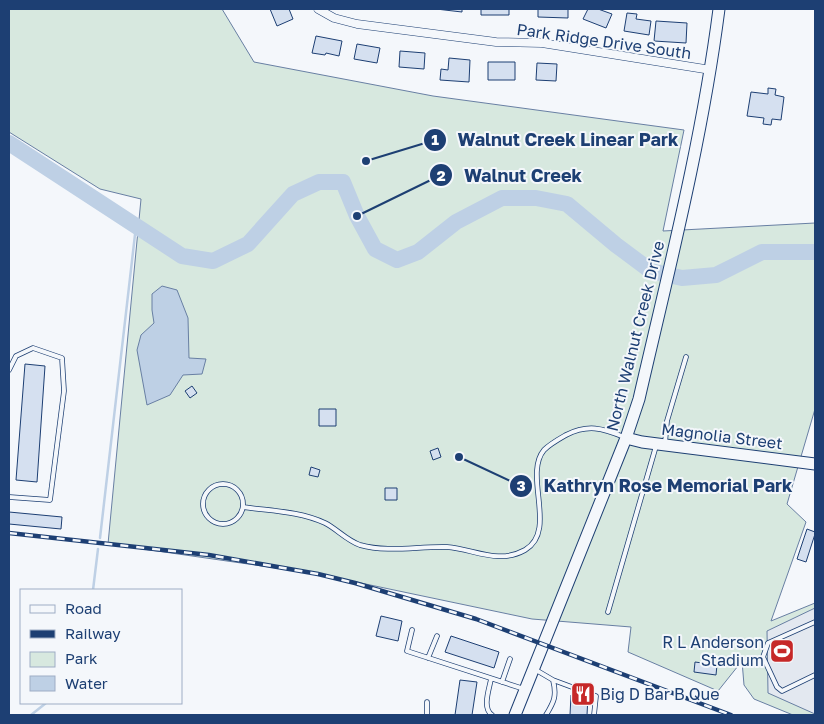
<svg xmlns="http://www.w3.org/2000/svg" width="824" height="724" viewBox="0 0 824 724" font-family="'Golos Text',sans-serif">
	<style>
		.green { fill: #d7e8df; stroke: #687fa3 }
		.parking { fill: #e3e8f0; stroke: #687fa3 }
		.water { fill: #bed0e5; stroke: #687fa3 }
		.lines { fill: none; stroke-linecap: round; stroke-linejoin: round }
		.stream { stroke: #bed0e5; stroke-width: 2.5 }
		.river { stroke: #bed0e5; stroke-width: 16 }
		.building { fill: #d5e0f0; stroke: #1d3f73 }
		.lane-casing { stroke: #1d3f73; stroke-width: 5.5 }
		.street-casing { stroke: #1d3f73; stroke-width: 9 }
		.secondary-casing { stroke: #1d3f73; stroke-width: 13 }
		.lane { stroke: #f4f7fb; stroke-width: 4 }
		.street { stroke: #f4f7fb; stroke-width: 8 }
		.secondary { stroke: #f4f7fb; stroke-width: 11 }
		.rail-casing { stroke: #1d3f73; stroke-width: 4.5 }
		.rail { stroke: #f4f7fb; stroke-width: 2.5; stroke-dasharray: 8; stroke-linecap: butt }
		.labels { text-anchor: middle; stroke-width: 4; stroke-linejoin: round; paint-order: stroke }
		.street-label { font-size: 16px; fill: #1d3f73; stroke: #f4f7fb }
		.poi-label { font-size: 16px; fill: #1d3f73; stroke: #f4f7fb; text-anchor: end }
		.leader { fill: none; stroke: #1d3f73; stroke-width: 2 }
		.callout-dot { fill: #1d3f73; stroke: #f4f7fb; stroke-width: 2 }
		.mark-label { font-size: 15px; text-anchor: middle; font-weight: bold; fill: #fff }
		.callout-label { font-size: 18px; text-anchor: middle; font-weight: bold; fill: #1d3f73; stroke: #f4f7fb; stroke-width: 4; stroke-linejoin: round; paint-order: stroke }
	</style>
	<rect width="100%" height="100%" fill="#f4f7fb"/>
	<path class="green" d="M9,9H222L254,62L433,96L684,130L663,231L815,223V409L787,504L806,522L771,621L815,603V715H793L754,699L744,685L742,661L718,691L628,652L631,627L532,619L318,574L108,544L141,199L100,189L9,132Z"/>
	<path class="parking" d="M815,608V714L768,693L767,631Z"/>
	<path class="water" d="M162,286L177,290L188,318L189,358L206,359L202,374L183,375L170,395L147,405L137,350L141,335L154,323L152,310V294Z"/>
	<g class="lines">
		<path class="stream" d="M100,538L136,226
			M93,590L98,549
			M31,715L46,703"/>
		<path class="river" d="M9,143L182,256L213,261L248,244L293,194L319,182H343L357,216L375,249L397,260L418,252L456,222L502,198H536L567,204L616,245L651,271L682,278L716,275L762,252H815"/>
	</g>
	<path class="building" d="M270,9H289L293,19L277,26Z
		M436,9H462V12Z
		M481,9H509V15H481Z
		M538,9H568V18L538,17Z
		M588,9H598L612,14L606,28L583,19Z
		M627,13L637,14L636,19L651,21L649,35L624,31Z
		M656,21L687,23L686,43L654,41Z
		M316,36L342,41L339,56L326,53L325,55L312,53Z
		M357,44L380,48L377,63L354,59Z
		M400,51L425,53L424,69L399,67Z
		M449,58L470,60L469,82L440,80L441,69L448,70Z
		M488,62H515V80H488Z
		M537,63L557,64L556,81L536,80Z
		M768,88L776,89L775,95L784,97L781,120L772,119L771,125L763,124L764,118L747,116L751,92L768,94Z
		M25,364L45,366L37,482L16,480Z
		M192,386L197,393L190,398L185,391Z
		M319,409H336V426H319Z
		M438,448L441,457L433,460L430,451Z
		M311,467L320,470L318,477L309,475Z
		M385,488H397V500H385Z
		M9,512L62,517L61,529L9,524Z
		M807,529L815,532V534L806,562L797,559Z
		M381,616L402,621L398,641L376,636Z
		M451,636L499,652L494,668L445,652Z
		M695,662L717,665L716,675L694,672Z
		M460,680L477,682L472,715H455Z
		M571,695L588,696L587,715H570Z"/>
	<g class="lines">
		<defs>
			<path id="lane" d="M9,370L16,356L33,348L62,358L64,391L50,500L9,497
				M665,443L667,421L686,357
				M203 504a20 20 0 1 1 40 0a20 20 0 1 1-40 0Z
				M243,507C270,511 299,511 325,523C337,529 346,540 360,545C388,553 418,546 447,547C474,549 498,565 525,550C558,531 523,475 544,450C550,444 559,439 566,435C588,424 602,428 624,437
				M608,612L656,446
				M815,622L768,643L763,657L777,687L782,691L815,675
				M412,630L407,651L524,689
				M428,658L437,636
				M536,670L553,680C557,696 554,702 546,715
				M491,679C489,690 482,708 492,715
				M553,680L596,696L594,715
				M502,682L510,659
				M427,702V715"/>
			<path id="street" d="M318,9L334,18L357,24L496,42L542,43L711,70"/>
			<path id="secondary" d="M626,438L642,442L815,464
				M515,715L626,438L639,399C669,269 702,141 719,9"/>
		</defs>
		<use href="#lane" class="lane-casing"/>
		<use href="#street" class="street-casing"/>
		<use href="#secondary" class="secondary-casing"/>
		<use href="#lane" class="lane"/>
		<use href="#street" class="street"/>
		<use href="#secondary" class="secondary"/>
		<defs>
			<path id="rail" d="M9,533L209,555L318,574L355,583L476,619L731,715"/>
		</defs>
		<use href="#rail" class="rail-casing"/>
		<use href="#rail" class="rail"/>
	</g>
	<defs>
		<symbol id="stadium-square" viewBox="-11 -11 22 22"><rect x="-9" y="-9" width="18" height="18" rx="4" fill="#c62828" stroke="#f4f7fb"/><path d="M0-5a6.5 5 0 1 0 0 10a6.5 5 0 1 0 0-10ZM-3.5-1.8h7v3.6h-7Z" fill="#fff"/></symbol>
		<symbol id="restaurant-square" viewBox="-11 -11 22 22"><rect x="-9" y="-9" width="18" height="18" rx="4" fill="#c62828" stroke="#f4f7fb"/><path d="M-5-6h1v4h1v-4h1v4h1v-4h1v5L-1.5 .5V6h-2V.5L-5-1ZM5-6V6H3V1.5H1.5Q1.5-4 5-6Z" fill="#fff"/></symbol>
	</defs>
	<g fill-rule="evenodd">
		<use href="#stadium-square" x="768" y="637" width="28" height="28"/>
		<use href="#restaurant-square" x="569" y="680" width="28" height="28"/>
	</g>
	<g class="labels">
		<g class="street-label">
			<text transform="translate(604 41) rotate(8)" y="6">Park Ridge Drive South</text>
			<text transform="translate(635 336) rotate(-76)" y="6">North Walnut Creek Drive</text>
			<text transform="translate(722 436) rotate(7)" y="6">Magnolia Street</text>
		</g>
		<g class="poi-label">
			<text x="764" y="648">R L Anderson<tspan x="764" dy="18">Stadium</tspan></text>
			<text x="600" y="700" text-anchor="start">Big D Bar B Que</text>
		</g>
	</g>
	<path class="leader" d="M366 161L435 140M357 216L441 175M459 457L521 486"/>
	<g class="callout-dot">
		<circle cx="366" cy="161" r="5"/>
		<circle cx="357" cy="216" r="5"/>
		<circle cx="459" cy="457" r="5"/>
		<circle cx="435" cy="140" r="12"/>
		<circle cx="441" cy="175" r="12"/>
		<circle cx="521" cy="486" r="12"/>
	</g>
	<g class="mark-label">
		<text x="435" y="145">1</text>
		<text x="441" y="181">2</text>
		<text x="521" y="491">3</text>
	</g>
	<g class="callout-label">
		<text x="568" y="146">Walnut Creek Linear Park</text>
		<text x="523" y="182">Walnut Creek</text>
		<text x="668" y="492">Kathryn Rose Memorial Park</text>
	</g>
	<rect width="824" height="724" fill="none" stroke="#1d3f73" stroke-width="20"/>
	<rect x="20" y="589" width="162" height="115" fill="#f4f7fb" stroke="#9eadc5"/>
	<rect x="30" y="605" width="25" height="8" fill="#f4f7fb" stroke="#9eadc5"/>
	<text x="65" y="614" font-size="15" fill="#1d3f73">Road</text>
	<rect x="30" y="630" width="25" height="8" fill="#1d3f73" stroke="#9eadc5"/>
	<text x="65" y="639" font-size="15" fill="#1d3f73">Railway</text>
	<rect x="30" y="652" width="25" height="15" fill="#d7e8df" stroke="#9eadc5"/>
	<text x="65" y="664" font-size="15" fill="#1d3f73">Park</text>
	<rect x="30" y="676" width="25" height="15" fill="#bed0e5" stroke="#9eadc5"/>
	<text x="65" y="689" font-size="15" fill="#1d3f73">Water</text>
</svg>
